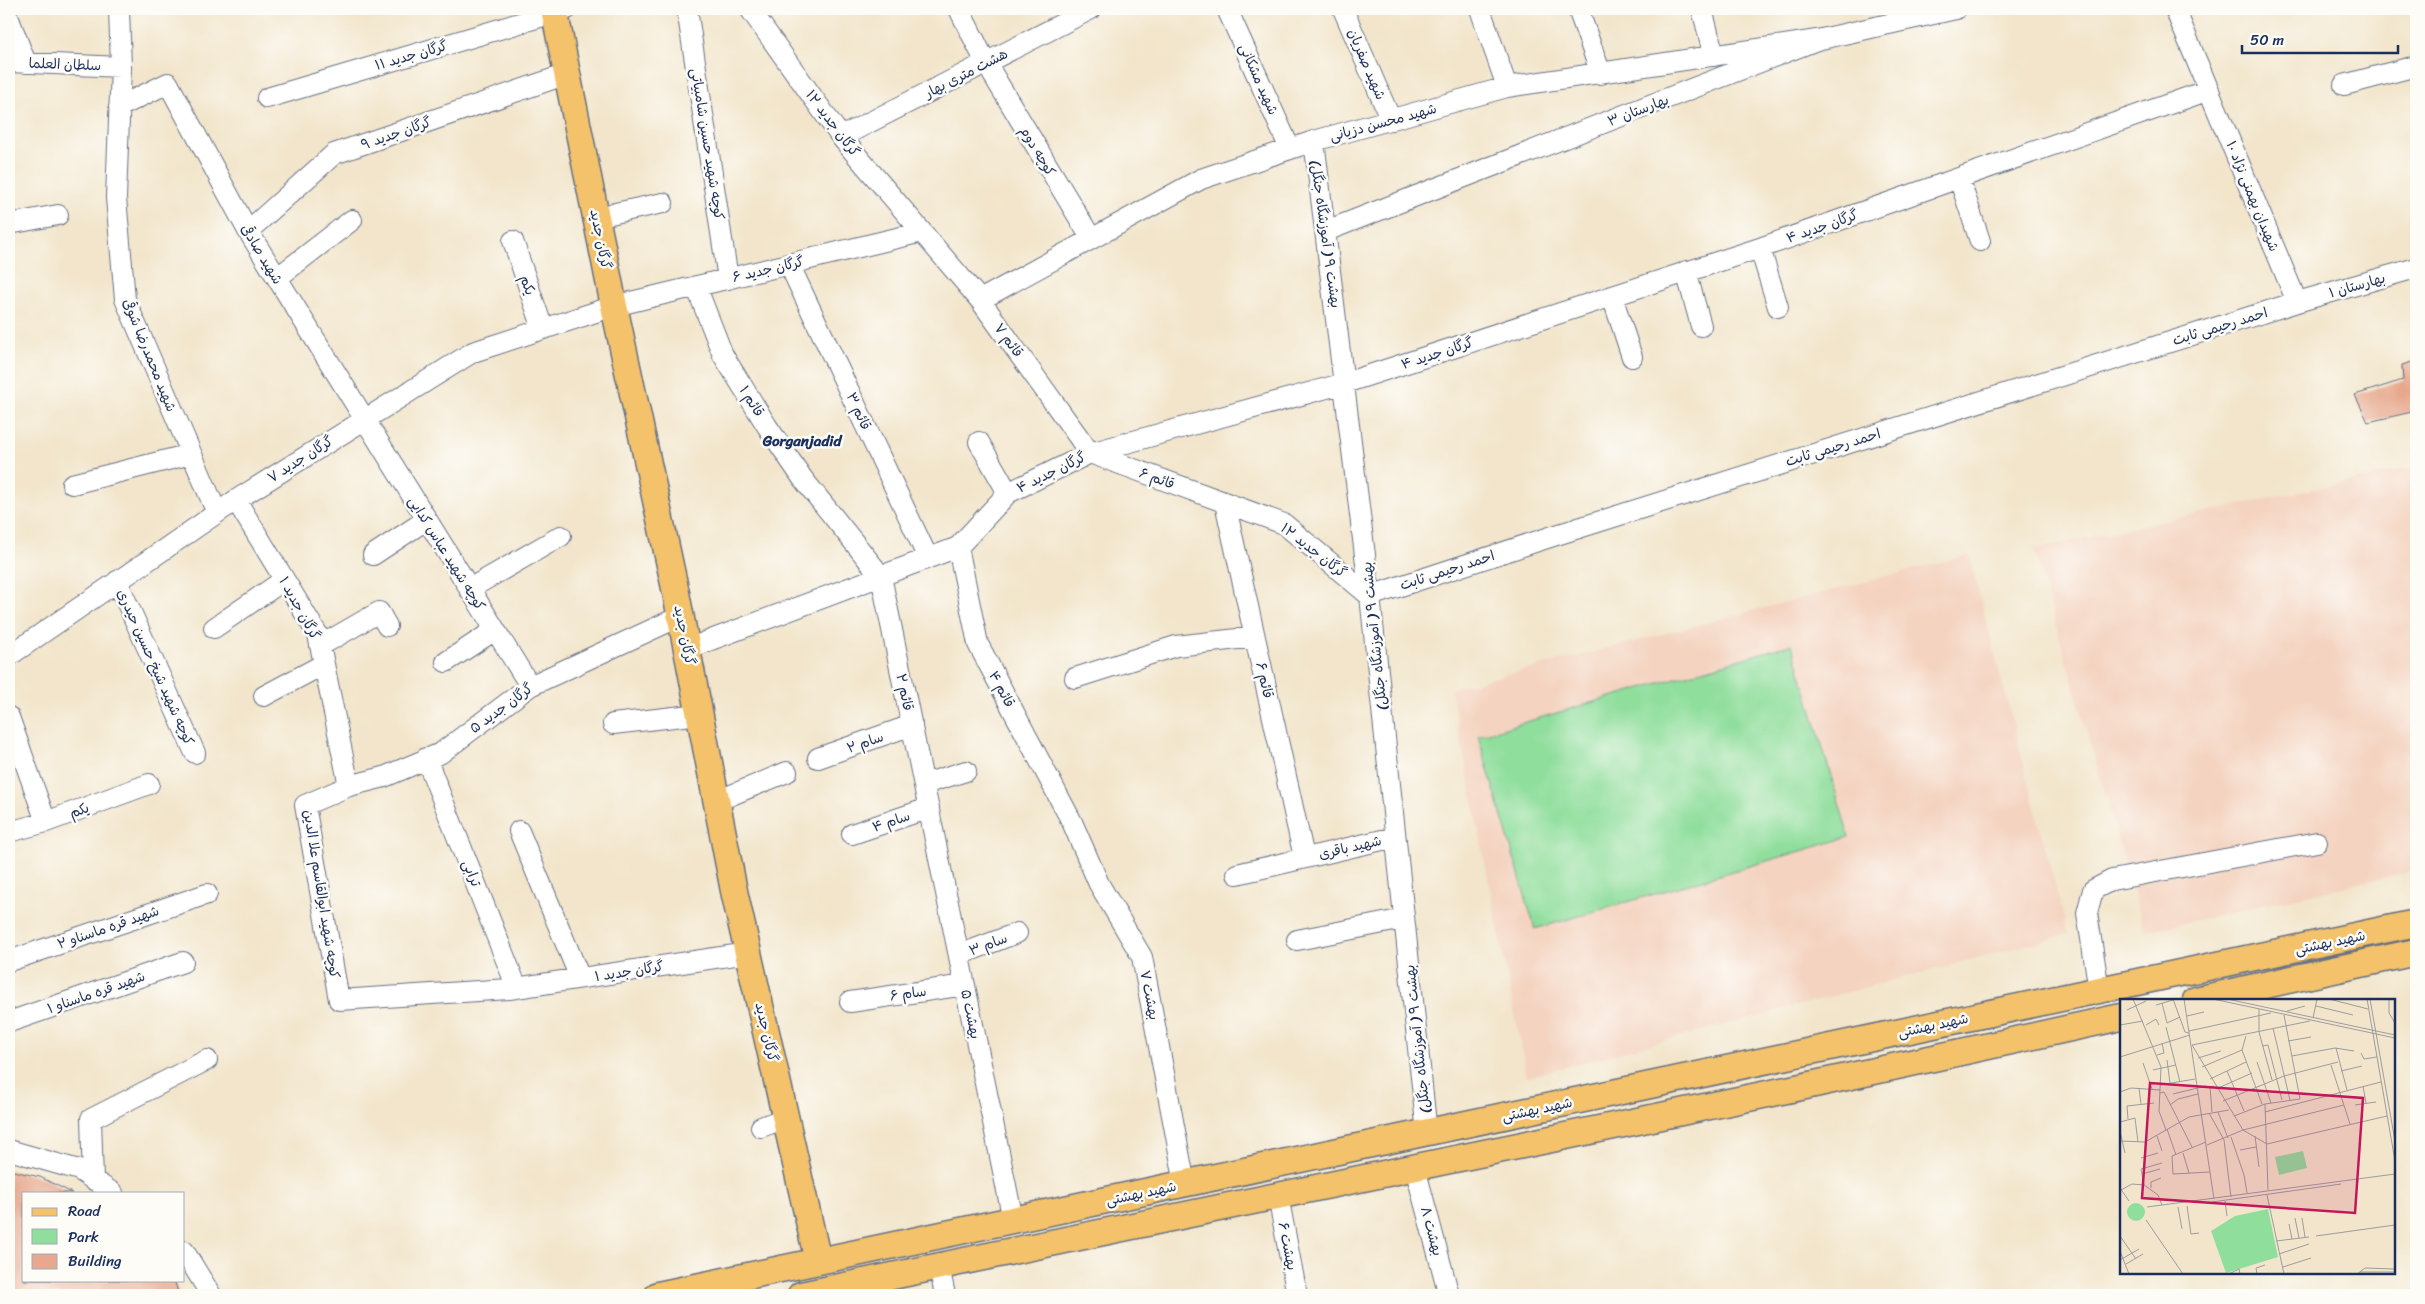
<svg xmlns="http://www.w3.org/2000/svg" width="2425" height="1304" viewBox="0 0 2425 1304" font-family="Sriracha,'Playpen Sans Arabic',sans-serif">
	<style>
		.built { fill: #f4d3c0 }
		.green { fill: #8fde9c; stroke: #55867d }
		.building { fill: #e7a88d }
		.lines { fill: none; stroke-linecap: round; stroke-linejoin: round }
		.minor-casing { stroke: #666f84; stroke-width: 22 }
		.major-casing { stroke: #666f84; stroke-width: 29 }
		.minor { stroke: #fff; stroke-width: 20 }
		.major { stroke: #f3c26a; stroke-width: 26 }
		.labels { text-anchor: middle; stroke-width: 5; stroke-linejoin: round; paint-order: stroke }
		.street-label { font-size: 14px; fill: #1b2f5e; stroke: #fdfcf7 }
		.neighbourhood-label { font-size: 15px; font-weight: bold; fill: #1b2f5e; stroke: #fdfcf7 }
		.inset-road { fill: none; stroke: #9c9c9f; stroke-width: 1 }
		.view { fill: #c2185b; fill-opacity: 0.15; stroke: #c2185b; stroke-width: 2.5 }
		.inset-edge { fill: none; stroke: #1b2f5e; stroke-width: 2.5 }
	</style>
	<rect width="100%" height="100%" fill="#fdfcf7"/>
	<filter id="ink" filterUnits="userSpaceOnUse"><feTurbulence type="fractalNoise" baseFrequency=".02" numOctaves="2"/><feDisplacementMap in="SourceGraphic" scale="10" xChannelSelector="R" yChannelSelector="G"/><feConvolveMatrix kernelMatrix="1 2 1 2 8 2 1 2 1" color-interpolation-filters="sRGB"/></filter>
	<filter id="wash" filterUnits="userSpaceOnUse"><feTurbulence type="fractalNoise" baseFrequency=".0096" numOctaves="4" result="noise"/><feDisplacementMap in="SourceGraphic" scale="20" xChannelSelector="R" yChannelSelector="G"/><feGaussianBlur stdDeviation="1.12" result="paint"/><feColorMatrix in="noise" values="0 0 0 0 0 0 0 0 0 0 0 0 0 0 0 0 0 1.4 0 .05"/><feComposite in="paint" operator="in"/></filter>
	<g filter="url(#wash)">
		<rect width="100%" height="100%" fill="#f2e5cb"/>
		<path class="built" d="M2416,467V870L2145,932L2034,549Z
			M1969,555L2068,934L1527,1077L1451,689Z"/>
		<path class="green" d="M1792,644L1849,837L1535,929L1478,736Z"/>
		<g id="blocks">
			<path class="building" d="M2416,361V411L2368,422L2355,395L2403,380L2402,365Z
				M9,1170L40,1177L72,1193H24V1280H174L179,1295L9,1294Z"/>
		</g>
	</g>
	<g filter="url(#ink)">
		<use href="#blocks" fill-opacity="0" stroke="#666f84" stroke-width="1"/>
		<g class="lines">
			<defs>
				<path id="minor" d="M119,9L121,67L116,198L125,299L217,513
					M687,9L728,279
					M750,9L841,137L980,300L1090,453
					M959,9L986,63L1091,238
					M1227,9L1290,149
					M1343,9L1391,120
					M1480,9L1507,87
					M1578,9L1601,74
					M1702,9L1714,56
					M2175,9L2297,302
					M9,19L26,63
					M9,62L121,67
					M2344,85L2416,66
					M267,98L567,9
					M119,107L168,83L248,231L530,686
					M841,137L1091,9
					M1314,141L1370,596L1427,1133
					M1959,178L1980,241
					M596,217L663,203
					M9,224L58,215
					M248,231L334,154L567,74
					M1326,231L1817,40L1956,9
					M513,241L543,329
					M1760,248L1778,307
					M789,264L928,558
					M1686,271L1701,326
					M277,278L352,220
					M696,286L723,355L767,426L803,479L881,576L1013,1220
					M1612,296L1632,357
					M980,300L1201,179L1314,141L1507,87L1817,40
					M979,442L1008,493
					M1090,453L1284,524L1370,596L1550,537L2297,302L2416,268
					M72,484L191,454
					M236,500L318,635L349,786
					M1225,503L1304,857
					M958,547L978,644L1072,822L1099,884L1142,957L1185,1184
					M373,555L426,520
					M117,581L195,753
					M469,589L561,536
					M681,616L530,686L441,753L384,777L349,786L305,805L339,1000L509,989L748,953
					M214,628L284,580
					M320,646L379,612L387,626
					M687,649L958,547L1008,493L1090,453L1345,383L1760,248L2209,90
					M9,656L236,500L473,352L614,306L922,232
					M446,662L495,630
					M1075,678L1176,646L1255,637
					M264,696L324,664
					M9,717L46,822
					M613,724L700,714
					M426,758L517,988
					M818,758L912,725
					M924,784L966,771
					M717,801L787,772
					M519,831L580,978
					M9,832L46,822L149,784
					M852,834L929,808
					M1237,874L1395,837
					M1297,940L1404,919
					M959,955L1017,933
					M9,961L207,894
					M2099,990L2087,913L2093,890L2112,880L2317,842
					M850,1002L965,985
					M9,1022L183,962
					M761,1127L786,1118
					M9,1150L79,1170L113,1193
					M1415,1168L1449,1295
					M93,1180L91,1119L207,1060
					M1278,1196L1297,1295
					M184,1251L211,1295
					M939,1266L945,1295"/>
				<path id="major" d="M554,9L614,306L676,593L734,891L818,1261
					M2196,1000L2416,952
					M658,1295L2416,923
					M801,1295L1801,1087L2121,1017"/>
			</defs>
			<use href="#minor" class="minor-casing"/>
			<use href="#major" class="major-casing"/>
			<use href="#minor" class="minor"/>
			<use href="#major" class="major"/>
		</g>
	</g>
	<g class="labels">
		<g class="street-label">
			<text transform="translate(411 55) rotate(-16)" y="5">گرگان جدید ۱۱</text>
			<text transform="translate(65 64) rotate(2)" y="5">سلطان العلما</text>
			<text transform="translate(1367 64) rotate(67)" y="5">شهید صفریان</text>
			<text transform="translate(966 73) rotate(-27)" y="5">هشت متری بهار</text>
			<text transform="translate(1259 79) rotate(66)" y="5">شهید مشکانی</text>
			<text transform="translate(1638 110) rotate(-21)" y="5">بهارستان ۳</text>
			<text transform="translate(1383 122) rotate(-15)" y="5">شهید محسن دزیانی</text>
			<text transform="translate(833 123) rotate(53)" y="5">گرگان جدید ۱۲</text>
			<text transform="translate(396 133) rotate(-19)" y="5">گرگان جدید ۹</text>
			<text transform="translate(708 144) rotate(81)" y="5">کوچه شهید حسین شامبیاتی</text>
			<text transform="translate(1038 151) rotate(59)" y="5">کوچه دوم</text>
			<text transform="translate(2253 196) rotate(68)" y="5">۱۰ شهیدان بهمنی نژاد</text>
			<text transform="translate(1822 226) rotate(-19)" y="5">گرگان جدید ۴</text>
			<text transform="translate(1326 234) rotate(82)" y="5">بهشت ۹ ( آموزشگاه جنگل)</text>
			<text transform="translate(601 239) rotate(79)" y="5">گرگان جدید</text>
			<text transform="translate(262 254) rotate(59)" y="5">شهید صادقی</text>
			<text transform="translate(768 269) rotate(-13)" y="5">گرگان جدید ۶</text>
			<text transform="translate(528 285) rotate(71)" y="5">یکم</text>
			<text transform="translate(2357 285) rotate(-16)" y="5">۱ بهارستان</text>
			<text transform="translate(2220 326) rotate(-17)" y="5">احمد رحیمی ثابت</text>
			<text transform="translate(1009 340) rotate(54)" y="5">۷ قائم</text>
			<text transform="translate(1437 353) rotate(-18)" y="5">گرگان جدید ۴</text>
			<text transform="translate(150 355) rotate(68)" y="5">شهید محمدرضا شوقی</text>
			<text transform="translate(752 401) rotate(58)" y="5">۱ قائم</text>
			<text transform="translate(859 411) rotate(65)" y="5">۳ قائم</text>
			<text transform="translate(1833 447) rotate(-17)" y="5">احمد رحیمی ثابت</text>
			<text transform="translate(300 459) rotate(-32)" y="5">گرگان جدید ۷</text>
			<text transform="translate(1051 472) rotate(-26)" y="5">گرگان جدید ۴</text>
			<text transform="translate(1157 478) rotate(20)" y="5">۶ قائم</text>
			<text transform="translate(1314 550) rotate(38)" y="5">گرگان جدید ۱۲</text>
			<text transform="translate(447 553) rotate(58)" y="5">کوچه شهید عباس کدایی</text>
			<text transform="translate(1447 570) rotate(-18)" y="5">احمد رحیمی ثابت</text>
			<text transform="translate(300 608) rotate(61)" y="5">گرگان جدید ۱</text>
			<text transform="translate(685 635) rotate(79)" y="5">گرگان جدید</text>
			<text transform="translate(1374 636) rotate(-96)" y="5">بهشت ۹ ( آموزشگاه جنگل)</text>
			<text transform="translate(156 667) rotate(66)" y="5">کوچه شهید شیخ حسین حیدری</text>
			<text transform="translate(1265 680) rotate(78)" y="5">قائم ۶</text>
			<text transform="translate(1002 689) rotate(62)" y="5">قائم ۴</text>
			<text transform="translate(905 692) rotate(78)" y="5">۲ قائم</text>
			<text transform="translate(501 708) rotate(-36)" y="5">گرگان جدید ۵</text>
			<text transform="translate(865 742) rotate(-19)" y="5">۲ سام</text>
			<text transform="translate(79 810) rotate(-20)" y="5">یکم</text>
			<text transform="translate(891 821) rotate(-19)" y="5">۴ سام</text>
			<text transform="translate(1350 847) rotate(-13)" y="5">شهید باقری</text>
			<text transform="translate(472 873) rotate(68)" y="5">ترابی</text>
			<text transform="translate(322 894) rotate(81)" y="5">کوچه شهید ابوالقاسم علا الدین</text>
			<text transform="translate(108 927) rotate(-19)" y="5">۲ شهید قره ماسناو</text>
			<text transform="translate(2330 942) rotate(-12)" y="5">شهید بهشتی</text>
			<text transform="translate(988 944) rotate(-21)" y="5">۳ سام</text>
			<text transform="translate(629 971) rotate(-9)" y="5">گرگان جدید ۱</text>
			<text transform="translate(96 992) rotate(-19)" y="5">۱ شهید قره ماسناو</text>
			<text transform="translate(908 993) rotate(-8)" y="5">۶ سام</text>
			<text transform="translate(1150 995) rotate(79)" y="5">بهشت ۷</text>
			<text transform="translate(971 1014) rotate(78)" y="5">بهشت ۵</text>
			<text transform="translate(1933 1025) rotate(-12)" y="5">شهید بهشتی</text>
			<text transform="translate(767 1032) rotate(77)" y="5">گرگان جدید</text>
			<text transform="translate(1417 1039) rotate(-96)" y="5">بهشت ۹ ( آموزشگاه جنگل)</text>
			<text transform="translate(1537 1109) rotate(-12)" y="5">شهید بهشتی</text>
			<text transform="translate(1141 1193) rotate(-12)" y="5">شهید بهشتی</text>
			<text transform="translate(1432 1231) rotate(75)" y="5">۸ بهشت</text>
			<text transform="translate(1288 1246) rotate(79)" y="5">۶ بهشت</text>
		</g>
		<g class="neighbourhood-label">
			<text x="802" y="446">Gorganjadid</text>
		</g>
	</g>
	<g transform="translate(2120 999)">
		<rect width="275" height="275" fill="#f2e5cb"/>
		<path d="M183,152L187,169L159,176L155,158ZM7 213a9 9 0 1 1 18 0a9 9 0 1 1-18 0ZM148,210L158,258L106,274L91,232L115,217Z" fill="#8fde9c"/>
		<path class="inset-road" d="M13,0L41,68L39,112L46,131M53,0L65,33L69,34M64,0L94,200M93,0L275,39M107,0L275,36M209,0L248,10M247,0L275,162M250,0L275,142M269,0V14L275,24M42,4L47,24L60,18M36,6L53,1M196,7L233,16M139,10V33L152,81M7,11L26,2M167,12L185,7M164,16L180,100M67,17L84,13M193,19L197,0M0,26L23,22M26,26L36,20L39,26M46,28L60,83M153,29L170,101M69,32L151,14M126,37L122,51L142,105M168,42L191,38M142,47L148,46L162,101M216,49L227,91M241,54L244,60L257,58M37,56L44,54L42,44M172,57L215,49L234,52M0,58L70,36M78,59L101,52M47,61L50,84M137,63L151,104M23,64L32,90M211,66L230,125M82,68L122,51M33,71L56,66M107,72L124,112M221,72L242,67M90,80L126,63M40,86L75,80M243,87L246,104M19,89L21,105M96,90L132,74M0,93L11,89L40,91M40,94L44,93L72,148M53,95L86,87M103,102L164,77L218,63M145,105L148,191M50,106L58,100L78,95M235,106L256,103M92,113L90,88L94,87M98,113L108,139M145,113L261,83M89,114L104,141L111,198M114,117L145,105L180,100M8,120L7,107L34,104M0,123L15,119L18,143M47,130L56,156M123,131L72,46L190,22M123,131L147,145L267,117M0,132L5,154M37,137L42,152M135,137L139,168M111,138L124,176L127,194M0,142L25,143M25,143L69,118L109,111M86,143L52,157L53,175L90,173M87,146L123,131L224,106M120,151L136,148M63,154L69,174M21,159L38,154M22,175L40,170M24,186L21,170L42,164M0,189L9,202M31,189V183L41,179M1,191L12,185L24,186L38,196L42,206M147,196L164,275M105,202L107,217M92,203L221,185M67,207L71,235L79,234M27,208L275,175M58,208L62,230M175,219L179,239M182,219L185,238M26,221L63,275M169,225L172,240M0,237L16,260M196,237L275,226M156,242L189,238M0,252L9,275M159,255L189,245M0,261L19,250M6,265L23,255M163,268L191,259M240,273H275M109,275L119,270L120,275M137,275L136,269L145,266M237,275L245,269L275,270"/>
		<path class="view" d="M30,84L243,99L235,214L22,199Z"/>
		<rect width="275" height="275" class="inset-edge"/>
	</g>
	<rect width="2425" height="1304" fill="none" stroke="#fdfcf7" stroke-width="30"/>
	<rect x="22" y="1192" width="162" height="90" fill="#fdfcf7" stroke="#a3aaba"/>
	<rect x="32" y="1208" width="25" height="8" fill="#f3c26a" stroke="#a3aaba"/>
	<text x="68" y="1216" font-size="15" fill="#1b2f5e">Road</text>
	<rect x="32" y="1229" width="25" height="15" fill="#8fde9c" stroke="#a3aaba"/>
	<text x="68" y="1242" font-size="15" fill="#1b2f5e">Park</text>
	<rect x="32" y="1254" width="25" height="15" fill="#e7a88d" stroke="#a3aaba"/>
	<text x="68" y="1266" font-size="15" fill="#1b2f5e">Building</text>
	<path d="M2242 45v8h156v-8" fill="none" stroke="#1b2f5e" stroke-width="2.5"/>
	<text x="2250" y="45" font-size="15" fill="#1b2f5e" stroke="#fdfcf7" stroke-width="4" paint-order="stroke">50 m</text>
</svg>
